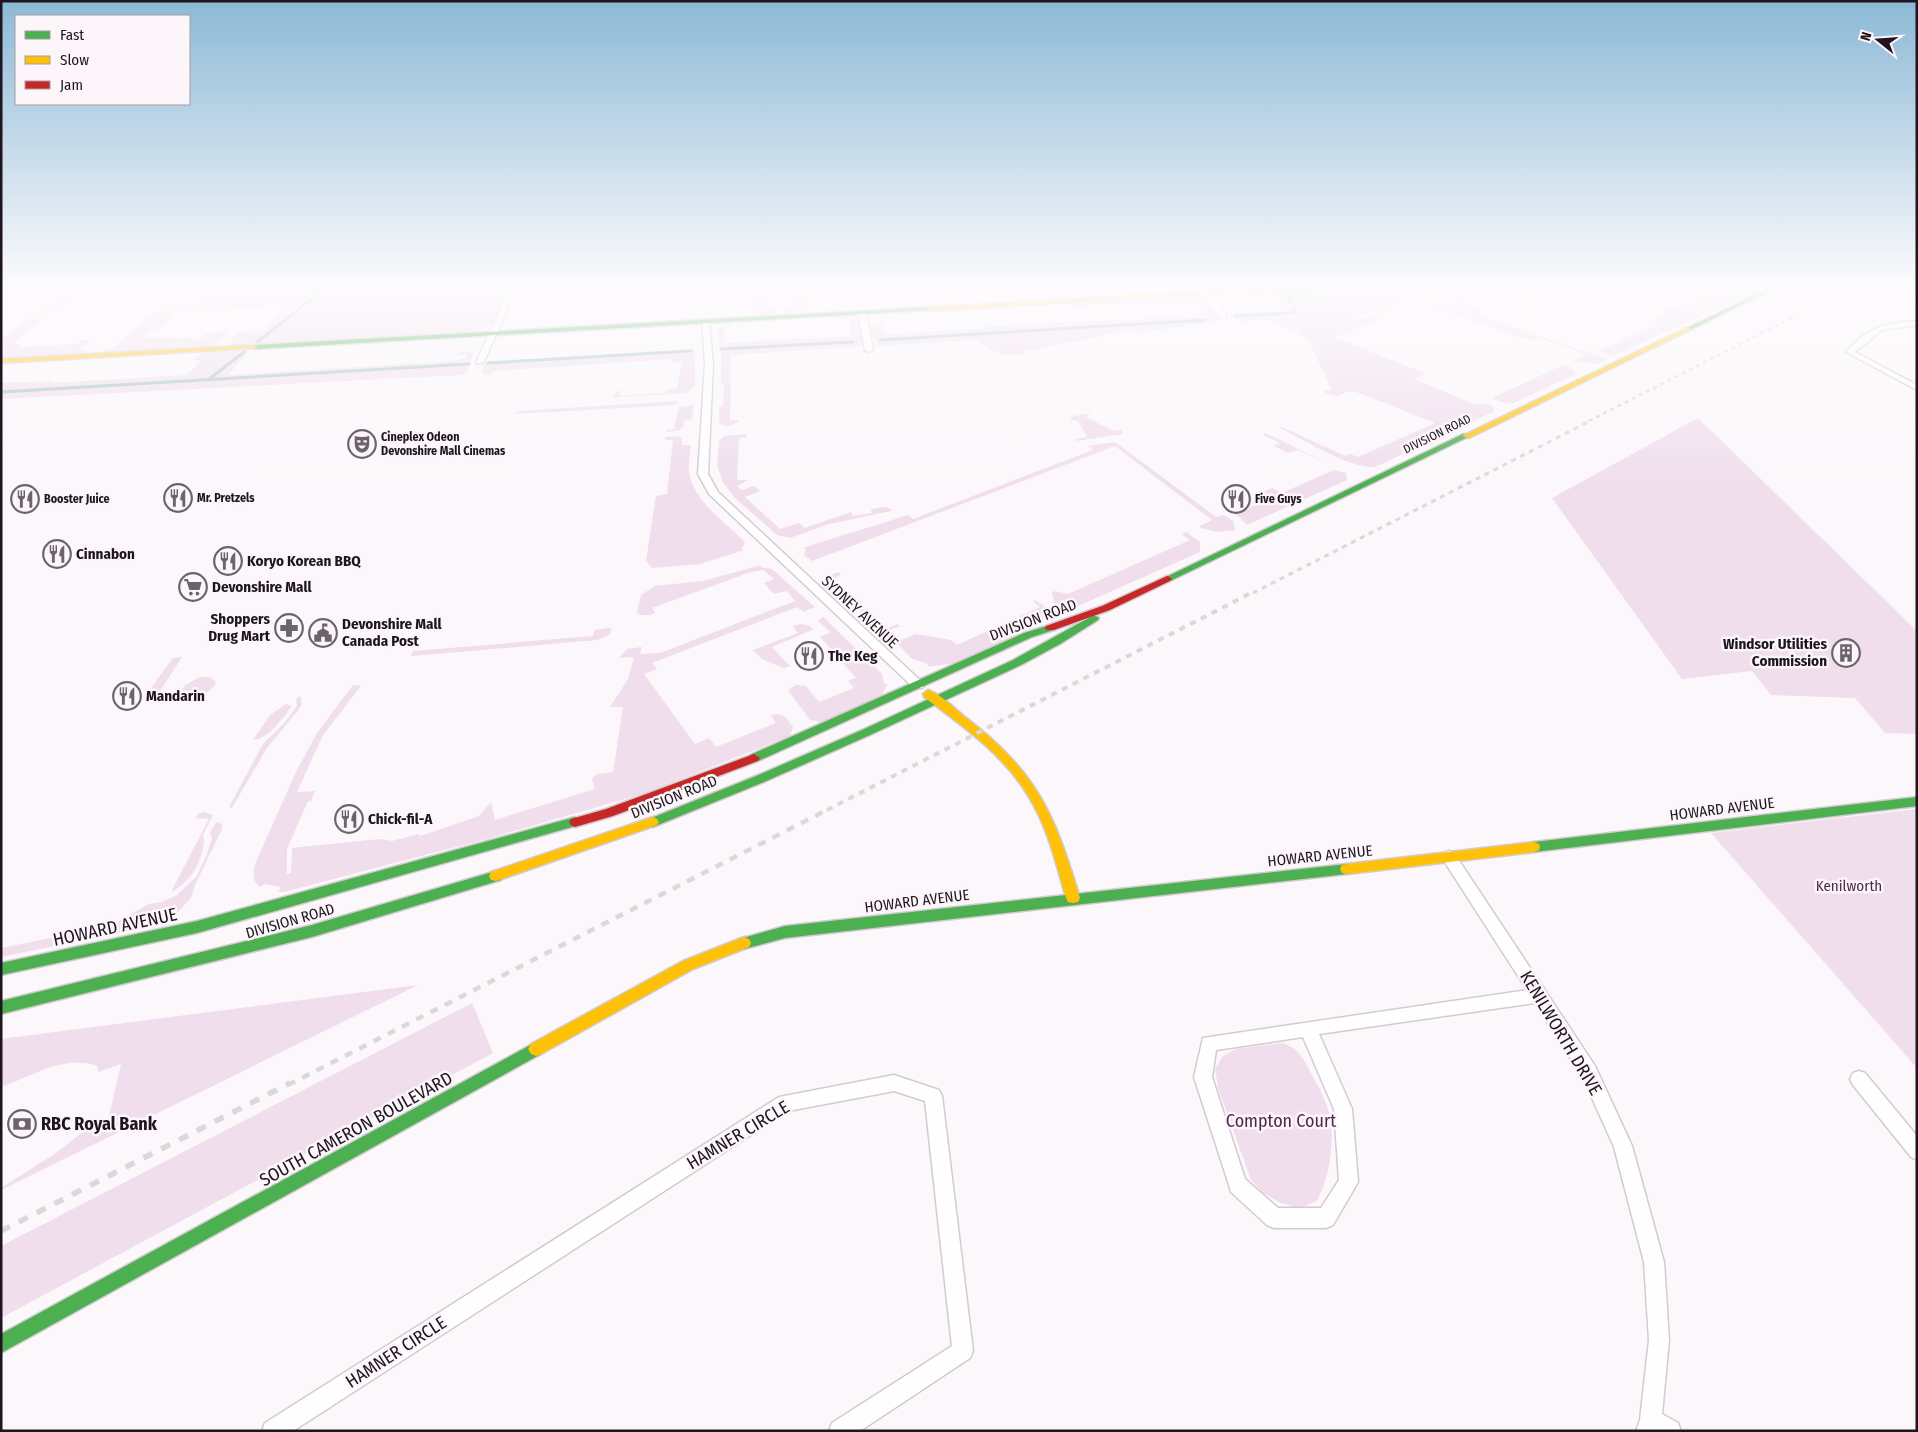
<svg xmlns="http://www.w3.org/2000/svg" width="1918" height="1432" viewBox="0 0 1918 1432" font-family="'Fira Sans Condensed',sans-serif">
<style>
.green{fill:#f0deed}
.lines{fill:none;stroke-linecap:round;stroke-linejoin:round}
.stream{stroke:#a3c0ba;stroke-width:3}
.street-casing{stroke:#d3cbd1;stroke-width:3}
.fast-casing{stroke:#d3cbd1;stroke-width:3}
.slow-casing{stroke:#d3cbd1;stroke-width:3}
.jam-casing{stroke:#d3cbd1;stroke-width:3}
.street{fill:#fefefe;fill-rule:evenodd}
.fast{fill:#4caf50;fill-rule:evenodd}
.slow{fill:#ffc107;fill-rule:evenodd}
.jam{fill:#c62828;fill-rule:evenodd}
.rail-far4{stroke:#dad8da;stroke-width:2.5;stroke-dasharray:4 4;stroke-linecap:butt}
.rail-far3{stroke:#dad8da;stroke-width:3;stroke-dasharray:5 5;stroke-linecap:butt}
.rail-far2{stroke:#dad8da;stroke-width:4;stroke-dasharray:6 6;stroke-linecap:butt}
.rail-far1{stroke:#dad8da;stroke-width:4.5;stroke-dasharray:8 8;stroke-linecap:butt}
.rail{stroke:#dad8da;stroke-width:5.5;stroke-dasharray:10 10;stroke-linecap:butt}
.labels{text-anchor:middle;stroke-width:5;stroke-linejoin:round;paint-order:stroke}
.far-street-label{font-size:12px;fill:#1f151e;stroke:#fcf6fb}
.far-poi-label{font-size:12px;font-weight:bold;fill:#1f151e;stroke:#fcf6fb;text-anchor:start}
.poi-label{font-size:15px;font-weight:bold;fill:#1f151e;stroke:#fcf6fb;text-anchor:start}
.street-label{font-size:15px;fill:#1f151e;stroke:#fcf6fb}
.park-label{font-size:15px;fill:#50284c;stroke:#fcf6fb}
.near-street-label{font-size:18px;fill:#1f151e;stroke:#fcf6fb}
.near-park-label{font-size:18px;fill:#50284c;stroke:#fcf6fb}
.near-poi-label{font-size:18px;font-weight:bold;fill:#1f151e;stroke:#fcf6fb;text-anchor:start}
</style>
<rect width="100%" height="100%" fill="#fbf7fa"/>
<!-- green -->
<g class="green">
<path d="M219,285H510L491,325L471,333L233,346L230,344L237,332L263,330L288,306L179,311L158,331H150L142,338L175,337L173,339L191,338L195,340L203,337L207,333L230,331L215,345L208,348L107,353L104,349H112L162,305L200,303L208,294L172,295L179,288L85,293L72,303L64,304L12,344H20L17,347L77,344L81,340H90L79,350L87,351L71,355L1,359V339L54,299L57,293Z"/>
<path d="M790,285H804L806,303H813C806,313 795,317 784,313L785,308L792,307L791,299H784V296L791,295Z"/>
<path d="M1380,285L1391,289L1403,301L1376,312L1353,317L1358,320L1370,315L1383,316L1378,318L1381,320L1334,337L1427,374L1414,379L1476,405C1483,402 1493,403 1495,411L1375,467C1350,469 1302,439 1278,427H1282L1345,456L1350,454L1358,457L1435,423L1359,393L1350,391L1337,396L1325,393L1324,391L1332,390L1307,337L1296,335L1300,333L1265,319L1240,322L1228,314L1282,311L1274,301L1287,299L1284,296L1249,297L1246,293Z"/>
<path d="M1399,285H1447L1488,318L1607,359L1596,364L1574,361L1586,354L1539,338L1531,341L1423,304L1458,301L1441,287L1402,289L1399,288Z"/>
<path d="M1719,285C1732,285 1740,285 1749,294L1613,356L1599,351L1661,323L1644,317L1655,319L1667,313L1659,310L1667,307L1675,309L1704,296L1714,299L1729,292L1720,289L1724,287Z"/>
<path d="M776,296L772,300H766L765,308H774L775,314L765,316L754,314V297Z"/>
<path d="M1198,297C1208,299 1217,311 1221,319L1218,322L1135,333L1130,330L1023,352L1026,355H1001L976,340L876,346L870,324H882L884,333L894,334L985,328L984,324L995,326L1198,316L1196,313L1201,312L1195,303L1187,304L1186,301L1073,308L1071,305L1073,303Z"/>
<path d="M835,316H850L858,321L863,345L856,347L731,355L730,420H738V422L730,426L720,425L722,424L719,422V407H723L724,385H721V353L718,332L720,328L729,324L731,326L724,328L723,343L850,336L849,319L838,320Z"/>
<path d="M246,349L248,352L228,375L454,361L466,358L467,355H458L459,352L474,351L467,372L461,375L1,399V383L52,381L50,383L187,375L201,360H192L205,352Z"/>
<path d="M695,349V386L686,393L616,397L613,396L617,391H620L619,396L666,393L668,389L677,388L682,362L673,363L672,359L494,371L491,375H485L482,371L486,362Z"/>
<path d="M1563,365L1572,368L1576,374L1513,403L1501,402L1492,398Z"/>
<path d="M679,401L675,405L516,414L518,411Z"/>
<path d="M694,405L692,419L684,421L683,427L679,430L666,432L667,430L674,429L679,407Z"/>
<path d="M1091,413L1086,417L1113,431L1121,430L1123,434L1076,441V439L1087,437L1078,421L1069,419L1074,416Z"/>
<path d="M1698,418L1917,631V734L1885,733L1855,698L1771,695L1752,671L1682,679L1552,498Z"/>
<path d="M1265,433L1268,434L1331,465L1298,450L1288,453L1274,446L1280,443L1263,435Z"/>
<path d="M747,434V437L739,438L737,480H748L737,486L742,490L754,486L760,491L745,497L780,529L799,523L805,528L851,512L853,516L872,513L871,509L885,507L892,509L891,511L829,524L790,538L777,535L734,497L723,482L717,465L719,441L724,436Z"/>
<path d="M678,436L682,439V445H691C690,454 688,464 689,472C693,500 723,521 742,539L745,543L741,549L744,550L700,564L652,568L646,561L656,496L667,494L673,440H665V437Z"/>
<path d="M1115,442L1216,517L1224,515L1233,521L1235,530L1218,532L1201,528L1200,526L1212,520L1115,446L812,561L804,555L806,549L804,548L806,547C840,535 874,527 907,515L913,519L1093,450L1088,446Z"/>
<path d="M1334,470L1346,473L1347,480L1247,525L1236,514L1243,508H1248L1273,498L1263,492L1272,488L1282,493Z"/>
<path d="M1186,532L1200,542V552L1058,615L1055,613L1056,608L1052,593L1055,591L1068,594L1190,540L1182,534Z"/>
<path d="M761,565V567L772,569L815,607L804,612L797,607L652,663L657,669L644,674L695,744L709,738L716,747L776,723L771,715C782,712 787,718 793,727L790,736L646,793L490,838L284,892H278L281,887L265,884L260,887C252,881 253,873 255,864L296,772L317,733L353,685L361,686L323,735L297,792L315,791L311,801H308L287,849V874L291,873L292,848L380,839L392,841L418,834L420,836L479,816L491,802L495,820L595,789L592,779L597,774L613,772L623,707H610L628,679L634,657L619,658L627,649L642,647L640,654L660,653L795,601L787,591L774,594L764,583L774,579L763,570L751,572L652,608L655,613C650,616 642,616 637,613L641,595L655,586L703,581Z"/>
<path d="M839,572L841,575L832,579L886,629L897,624L900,626L882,633L826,576Z"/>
<path d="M1035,600L1044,606L1043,618L1032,627L955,663L927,667L928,664L911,658L896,642L916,634L951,640L957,645L1040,607L1033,601Z"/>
<path d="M823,617L882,674L884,684H888L881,696L822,722L810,720L788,690L796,685L806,686L819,702L854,688L848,681L856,678L820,637L831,632L818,621Z"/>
<path d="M800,624L807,625L814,629L772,647L790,666L784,668L762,659L753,650L798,633L793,626Z"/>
<path d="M609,628L612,629L609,635L597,640L411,656L413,651L593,636L595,630Z"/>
<path d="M182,657L158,694L146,695L173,658Z"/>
<path d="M200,677H210L216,683C210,694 194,699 183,694L182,691L185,685Z"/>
<path d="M300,696L302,704L299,709L267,748L232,808L229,807L263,744L285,722L297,706L296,699Z"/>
<path d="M286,704L292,706C282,719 270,738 253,740L270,715Z"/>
<path d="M1917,809V1068L1711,833Z"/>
<path d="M203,812L213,815L202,837H204C204,860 191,882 171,892L209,819L196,818L198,814Z"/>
<path d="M216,822L222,824V829L195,885L191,898L174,916L157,925L1,957V948L110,926L149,904L162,902L177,895L197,876L207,854L212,838L210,833Z"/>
<path d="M418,985L1,1190V1188L56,1153L84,1131L107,1125L121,1064L98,1072L97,1066C65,1054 31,1077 1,1087V1039Z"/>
<path d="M472,1003L493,1053L1,1318V1246Z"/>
<path d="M1282,1043C1299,1048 1304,1059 1312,1075C1317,1085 1324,1096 1327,1106C1337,1135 1330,1176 1317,1201L1299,1208L1281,1203L1263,1193L1251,1180L1218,1088L1215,1069L1223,1056L1236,1049Z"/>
</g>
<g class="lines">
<!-- stream -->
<g class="stream">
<path d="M1235,316L1291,313L1295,311L1287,292"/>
<path d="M880,340L1204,320"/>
<path d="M257,342L330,285"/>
<path d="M721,349L853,342"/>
<path d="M488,363L691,351"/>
<path d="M208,380L244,352"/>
<path d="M1,392L469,364"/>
</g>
<defs>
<g id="street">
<path d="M512,285H518L484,362L477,364L476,362Z"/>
<path d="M1194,285H1201L1226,313V317H1220Z"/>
<path d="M862,311L866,313L873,350L869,352L865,350L858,313Z"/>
<path d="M702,319L709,321L713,365L708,474L718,492L922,682L924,685L922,688H914L709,494L698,474L705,365Z"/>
<path d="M1917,321V325L1882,330L1855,352L1917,385V390L1846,352C1868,327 1885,323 1917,321Z"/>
<path d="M1449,851L1454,853L1595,1066L1632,1146L1664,1262L1669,1340L1662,1414L1678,1423L1681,1431H1636L1640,1420L1649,1340L1644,1262L1614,1147L1583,1078L1535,1003L1319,1034L1352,1109L1358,1182L1333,1225L1326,1228H1274L1267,1225L1231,1192L1229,1185L1194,1077L1203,1038L1527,990L1444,861L1442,857L1444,853ZM1303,1037L1334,1109L1339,1180L1321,1208H1278L1245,1179L1212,1077L1216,1050Z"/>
<path d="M1859,1071L1865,1073L1917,1136V1160L1911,1157L1853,1085L1850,1079L1853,1073Z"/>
<path d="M894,1075L939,1090L942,1096L973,1351L970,1358L860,1431H829L832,1423L952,1346L925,1101L894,1091L788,1111L293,1431H262L265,1423L779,1097Z"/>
</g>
<g id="fast">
<path d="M1318,285H1356L1353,287L1276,291L1273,289L1276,287Z"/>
<path d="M1775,285H1783L1690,330L1685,329Z"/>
<path d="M930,307L933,309L932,310L255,349L252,347L255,345Z"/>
<path d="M1463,434L1470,436L1170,581H1164L1162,579Z"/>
<path d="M1094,615L1099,618L1098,620L1060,644L1021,665L870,735L764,782L653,827L649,825L647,822L649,819L756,776L862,730L1013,660Z"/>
<path d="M1050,625L1054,626L1055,628L1054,630L1032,637L758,761H750L748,758L750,755L1024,633Z"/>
<path d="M1917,797V806L1534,852L1529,850L1528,847L1529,844L1534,842Z"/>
<path d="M575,817L579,819L581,822L579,825L197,933L1,975V963L197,921Z"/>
<path d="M1347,864L1352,865L1354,869L1352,873L1347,874L785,938L744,949L739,947L737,943L739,939L785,926Z"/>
<path d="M496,871L501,872L503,876L501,880L312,937L1,1014V1001L312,925Z"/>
<path d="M536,1042L541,1044L544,1049L541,1054L1,1353V1334Z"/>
</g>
<g id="slow">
<path d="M1276,287L1279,289L1278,290L930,311L927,309L930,307Z"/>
<path d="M1688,327L1691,329L1690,330L1469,438L1462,436Z"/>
<path d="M255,345L257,346V348L1,363V359Z"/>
<path d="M928,690C941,694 955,709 965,717C1038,773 1054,813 1080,898L1078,902L1073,903L1068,902L1066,898C1056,863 1047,825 1027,794C1002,753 961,725 924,697L923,694Z"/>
<path d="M653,817L657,819L659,822L657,825L496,881L491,880L489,876L491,872Z"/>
<path d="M1534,842L1539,844L1540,847L1539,850L1534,852L1347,874L1342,873L1340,869L1342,865L1347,864Z"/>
<path d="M744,937L749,939L751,943L749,947L693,969L541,1054L536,1056L531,1054L528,1049L531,1044L683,961Z"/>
</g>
<g id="jam">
<path d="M1167,576L1170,577L1172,579L1170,581L1110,610L1054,630H1046L1045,628L1046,626L1102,606Z"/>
<path d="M754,754L760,758L758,761L613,816L575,827L571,825L569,822L571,819L606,809Z"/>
</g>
</defs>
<!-- street casing -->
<use href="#street" class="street-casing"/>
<!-- fast casing -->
<use href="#fast" class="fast-casing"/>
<!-- slow casing -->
<use href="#slow" class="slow-casing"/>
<!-- jam casing -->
<use href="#jam" class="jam-casing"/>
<!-- street -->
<use href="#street" class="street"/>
<!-- fast -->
<use href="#fast" class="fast"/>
<!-- slow -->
<use href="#slow" class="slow"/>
<!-- jam -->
<use href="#jam" class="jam"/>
<!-- rail-far4 -->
<path class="rail-far4" d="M1589,421L1856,285"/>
<!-- rail-far3 -->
<path class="rail-far3" d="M1253,593L1592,420"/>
<!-- rail-far2 -->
<path class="rail-far2" d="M827,810L1255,591"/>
<!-- rail-far1 -->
<path class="rail-far1" d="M288,1085L829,809"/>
<!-- rail -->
<path class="rail" d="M1,1231L290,1083"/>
</g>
<!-- sky -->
<linearGradient id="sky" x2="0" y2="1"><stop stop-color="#8cb9d6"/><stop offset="0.59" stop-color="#fdfbfd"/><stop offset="1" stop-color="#fdfbfd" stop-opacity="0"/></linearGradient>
<rect width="1918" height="485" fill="url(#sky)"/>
<!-- icons -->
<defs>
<symbol id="theatre-ring" viewBox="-11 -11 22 22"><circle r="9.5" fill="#fcf6fb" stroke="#6c646b" stroke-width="1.5"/><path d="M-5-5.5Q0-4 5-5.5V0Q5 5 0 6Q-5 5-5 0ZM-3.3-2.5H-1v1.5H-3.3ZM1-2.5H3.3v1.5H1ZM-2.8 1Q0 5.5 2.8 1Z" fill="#6c646b"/></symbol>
<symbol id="restaurant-ring" viewBox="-11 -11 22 22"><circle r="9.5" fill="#fcf6fb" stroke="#6c646b" stroke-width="1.5"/><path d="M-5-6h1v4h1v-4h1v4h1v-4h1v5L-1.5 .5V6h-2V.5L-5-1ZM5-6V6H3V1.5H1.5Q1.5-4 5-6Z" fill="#6c646b"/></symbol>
<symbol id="supermarket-ring" viewBox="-11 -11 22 22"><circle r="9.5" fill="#fcf6fb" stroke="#6c646b" stroke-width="1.5"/><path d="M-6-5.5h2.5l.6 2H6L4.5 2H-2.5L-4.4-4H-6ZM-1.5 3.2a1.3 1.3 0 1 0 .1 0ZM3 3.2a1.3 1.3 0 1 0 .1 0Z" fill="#6c646b"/></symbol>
<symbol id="pharmacy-ring" viewBox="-11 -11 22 22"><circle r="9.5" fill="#fcf6fb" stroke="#6c646b" stroke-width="1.5"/><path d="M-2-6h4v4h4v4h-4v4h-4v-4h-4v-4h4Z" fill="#6c646b"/></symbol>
<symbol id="civic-ring" viewBox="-11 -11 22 22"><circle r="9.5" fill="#fcf6fb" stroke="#6c646b" stroke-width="1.5"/><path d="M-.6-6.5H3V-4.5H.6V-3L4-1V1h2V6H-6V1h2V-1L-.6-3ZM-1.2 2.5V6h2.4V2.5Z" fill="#6c646b"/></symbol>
<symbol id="building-ring" viewBox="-11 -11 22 22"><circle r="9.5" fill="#fcf6fb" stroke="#6c646b" stroke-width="1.5"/><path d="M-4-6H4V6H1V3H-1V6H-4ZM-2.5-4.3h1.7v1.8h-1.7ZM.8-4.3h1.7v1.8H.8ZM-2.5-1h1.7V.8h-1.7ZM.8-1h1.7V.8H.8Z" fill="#6c646b"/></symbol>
<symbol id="bank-ring" viewBox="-11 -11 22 22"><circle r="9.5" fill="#fcf6fb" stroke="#6c646b" stroke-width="1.5"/><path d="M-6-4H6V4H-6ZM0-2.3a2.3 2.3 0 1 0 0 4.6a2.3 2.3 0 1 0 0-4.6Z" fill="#6c646b"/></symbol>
</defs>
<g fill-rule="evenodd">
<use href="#theatre-ring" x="346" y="428" width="32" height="32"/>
<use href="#restaurant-ring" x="162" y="482" width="32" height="32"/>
<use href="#restaurant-ring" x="9" y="483" width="32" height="32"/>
<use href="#restaurant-ring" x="1220" y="483" width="32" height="32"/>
<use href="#restaurant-ring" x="41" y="538" width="32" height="32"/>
<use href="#restaurant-ring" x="212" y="545" width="32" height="32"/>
<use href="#supermarket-ring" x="177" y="571" width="32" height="32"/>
<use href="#pharmacy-ring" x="273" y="612" width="32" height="32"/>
<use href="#civic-ring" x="307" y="617" width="32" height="32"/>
<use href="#building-ring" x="1830" y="637" width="32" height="32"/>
<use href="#restaurant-ring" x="793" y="640" width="32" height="32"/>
<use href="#restaurant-ring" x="111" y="680" width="32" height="32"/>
<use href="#restaurant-ring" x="333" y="803" width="32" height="32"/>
<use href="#bank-ring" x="6" y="1108" width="32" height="32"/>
</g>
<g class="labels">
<!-- far-street labels -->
<g class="far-street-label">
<text transform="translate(1437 434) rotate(-26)" y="4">DIVISION ROAD</text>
</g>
<!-- far-poi labels -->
<g class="far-poi-label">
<text x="381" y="441">Cineplex Odeon<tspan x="381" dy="14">Devonshire Mall Cinemas</tspan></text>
<text x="197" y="502">Mr. Pretzels</text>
<text x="44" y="503">Booster Juice</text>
<text x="1255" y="503">Five Guys</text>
</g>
<!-- poi labels -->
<g class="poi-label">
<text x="76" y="559">Cinnabon</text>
<text x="247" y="566">Koryo Korean BBQ</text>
<text x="212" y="592">Devonshire Mall</text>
<text x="270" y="624" text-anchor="end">Shoppers<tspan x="270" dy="17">Drug Mart</tspan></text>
<text x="342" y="629">Devonshire Mall<tspan x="342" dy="17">Canada Post</tspan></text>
<text x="1827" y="649" text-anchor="end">Windsor Utilities<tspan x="1827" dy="17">Commission</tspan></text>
<text x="828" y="661">The Keg</text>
<text x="146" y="701">Mandarin</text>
<text x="368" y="824">Chick-fil-A</text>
</g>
<!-- street labels -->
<g class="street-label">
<text transform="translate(860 612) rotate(43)" y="5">SYDNEY AVENUE</text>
<text transform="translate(1033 620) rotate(-21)" y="5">DIVISION ROAD</text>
<text transform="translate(674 797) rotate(-22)" y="5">DIVISION ROAD</text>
<text transform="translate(1722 809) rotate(-7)" y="5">HOWARD AVENUE</text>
<text transform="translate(1320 856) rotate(-6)" y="5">HOWARD AVENUE</text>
<text transform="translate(917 901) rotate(-7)" y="5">HOWARD AVENUE</text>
<text transform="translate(290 921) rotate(-16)" y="5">DIVISION ROAD</text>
</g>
<!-- park labels -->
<g class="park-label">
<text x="1849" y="891">Kenilworth</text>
</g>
<!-- near-street labels -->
<g class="near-street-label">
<text transform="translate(115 927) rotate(-12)" y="6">HOWARD AVENUE</text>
<text transform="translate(1561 1033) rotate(59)" y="6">KENILWORTH DRIVE</text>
<text transform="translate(356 1129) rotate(-29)" y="6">SOUTH CAMERON BOULEVARD</text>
<text transform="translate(738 1135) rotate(-31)" y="6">HAMNER CIRCLE</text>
<text transform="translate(396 1352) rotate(-33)" y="6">HAMNER CIRCLE</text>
</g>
<!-- near-park labels -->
<g class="near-park-label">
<text x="1281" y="1127">Compton Court</text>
</g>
<!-- near-poi labels -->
<g class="near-poi-label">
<text x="41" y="1130">RBC Royal Bank</text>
</g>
</g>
<!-- border -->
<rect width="1918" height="1432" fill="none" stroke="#1f151e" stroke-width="5"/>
<!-- legend -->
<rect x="15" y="15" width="175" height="90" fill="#fcf6fb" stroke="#a49ca3"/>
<rect x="25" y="31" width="25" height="8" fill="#4caf50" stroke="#a49ca3"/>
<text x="60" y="40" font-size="15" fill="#1f151e">Fast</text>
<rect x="25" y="56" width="25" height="8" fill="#ffc107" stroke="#a49ca3"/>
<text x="60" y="65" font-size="15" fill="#1f151e">Slow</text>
<rect x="25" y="81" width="25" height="8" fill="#c62828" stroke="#a49ca3"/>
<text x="60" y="90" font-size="15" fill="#1f151e">Jam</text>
<!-- north arrow -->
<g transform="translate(1878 40) rotate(287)" stroke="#fcf6fb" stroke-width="4" paint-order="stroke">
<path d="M0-4L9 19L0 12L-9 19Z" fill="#1f151e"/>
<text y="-8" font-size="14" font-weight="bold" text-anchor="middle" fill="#1f151e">N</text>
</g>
</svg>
